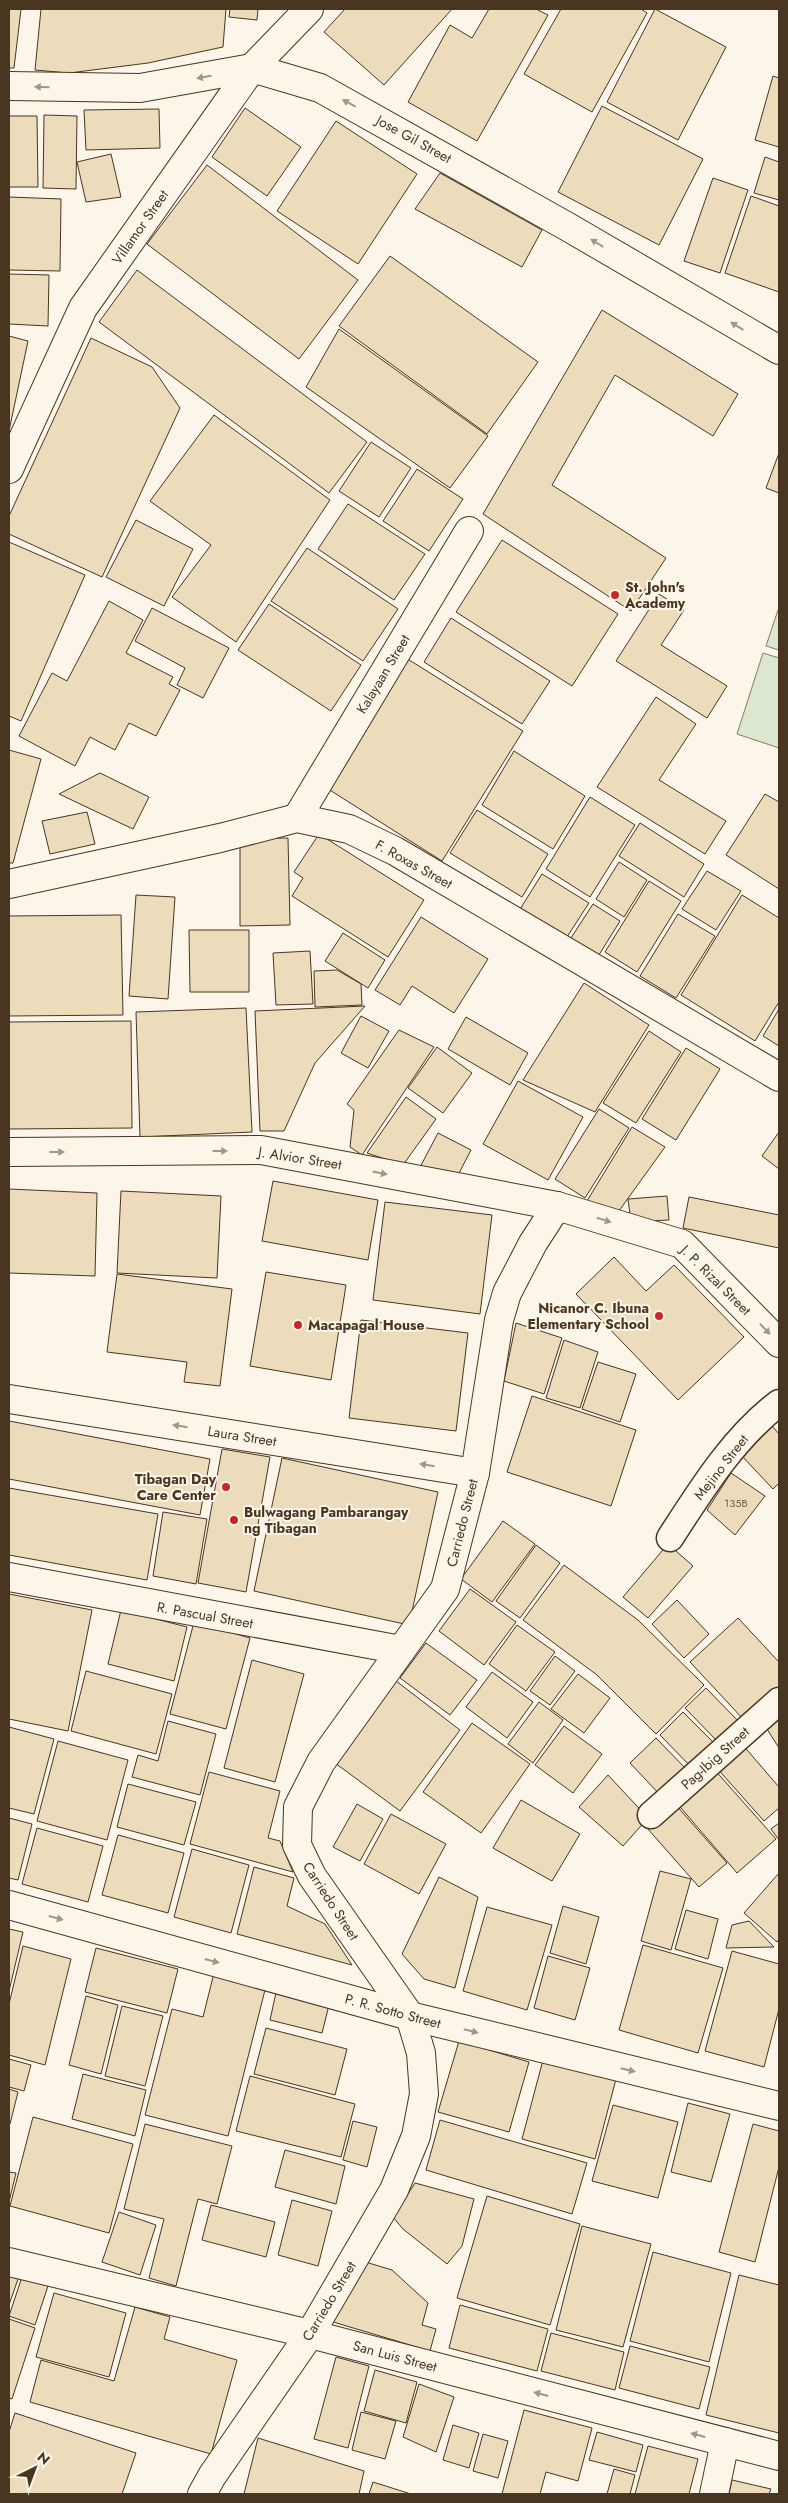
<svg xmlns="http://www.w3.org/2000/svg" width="788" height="2503" viewBox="0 0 788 2503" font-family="Jost,sans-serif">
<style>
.green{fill:#dce7d0;stroke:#887966}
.building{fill:#ecdcbc;stroke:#4a3520}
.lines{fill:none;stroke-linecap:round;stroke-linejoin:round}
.pedestrian-casing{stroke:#4a3520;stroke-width:29}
.minor-casing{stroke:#4a3520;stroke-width:30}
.tertiary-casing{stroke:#4a3520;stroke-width:30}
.pedestrian{stroke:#fbf6e9;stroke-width:26}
.minor{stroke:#fbf6e9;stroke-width:28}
.tertiary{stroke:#fbf6e9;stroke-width:28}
.oneway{fill:#a29684}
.poi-dot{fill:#c62828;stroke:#fbf6e9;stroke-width:2}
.labels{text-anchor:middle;stroke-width:4;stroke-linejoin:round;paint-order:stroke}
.number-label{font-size:11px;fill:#725f47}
.street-label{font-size:14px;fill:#4a3520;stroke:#fbf6e9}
.poi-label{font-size:14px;font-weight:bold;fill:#4a3520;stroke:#fbf6e9;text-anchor:start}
</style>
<rect width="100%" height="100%" fill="#fbf6e9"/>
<!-- green -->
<g class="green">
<path d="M779,607V650L766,646Z"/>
<path d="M763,653L779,658V748L737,734Z"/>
</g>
<!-- building -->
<g class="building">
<path d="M9,9H21L14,68H9Z"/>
<path d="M41,9H226L223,47L148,63L69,73L35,70Z"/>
<path d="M230,9H258L257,20L229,17Z"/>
<path d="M345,9H452L384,85L324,32Z"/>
<path d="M489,9H536L548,15L477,141L408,102L450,25L472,38Z"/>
<path d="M561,9H641L647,13L592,112L524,74Z"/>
<path d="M655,9L726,47L678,140L607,102Z"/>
<path d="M773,76L779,78V147L755,140Z"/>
<path d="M602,106L703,159L659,245L558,192Z"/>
<path d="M245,108L301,147L267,196L212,157Z"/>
<path d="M159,109L160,148L86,150L84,110Z"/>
<path d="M44,115L77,116L76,189L43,188Z"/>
<path d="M9,116H37L38,187H9Z"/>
<path d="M336,121L417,174L358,264L277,211Z"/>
<path d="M111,154L121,197L86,202L77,162Z"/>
<path d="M765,157L779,162V200L754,193Z"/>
<path d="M207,165L358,280L299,359L147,244Z"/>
<path d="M440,173L542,230L522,267L415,209Z"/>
<path d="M713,178L748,190L720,273L684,261Z"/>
<path d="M751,196L779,206V292L725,273Z"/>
<path d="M9,197L61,199L60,271L9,270Z"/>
<path d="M390,256L538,362L487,434L339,326Z"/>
<path d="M137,270L367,442L329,493L99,322Z"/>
<path d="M9,274L49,275L48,326L9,324Z"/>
<path d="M602,310L738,394L713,436L615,375L552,485L666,558L631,611L483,514Z"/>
<path d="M339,329L488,436L450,488L306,387Z"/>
<path d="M9,336L28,341L9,431Z"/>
<path d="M91,338L152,367L180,408L102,577L9,534V516Z"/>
<path d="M214,415L330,500L236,642L172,597L211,545L150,501Z"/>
<path d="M371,442L411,468L379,517L339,491Z"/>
<path d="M779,453V493L766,488Z"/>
<path d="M417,469L463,499L429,551L383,521Z"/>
<path d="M348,504L425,554L394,600L318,549Z"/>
<path d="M136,520L193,549L164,606L106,577Z"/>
<path d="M502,540L618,614L572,686L456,612Z"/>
<path d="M9,542L85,575L21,721L9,716Z"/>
<path d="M307,548L398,609L363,661L271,601Z"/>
<path d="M659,594L684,610L661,645L727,686L707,718L616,661Z"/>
<path d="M109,601L143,620L126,653L173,677L169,684L180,690L156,736L129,723L115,750L90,737L75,766L19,736L52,673L67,681Z"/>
<path d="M269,604L361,665L331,711L238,650Z"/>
<path d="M152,608L229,648L203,698L177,685L185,668L135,641Z"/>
<path d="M451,618L550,681L522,724L424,662Z"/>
<path d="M406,658L523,731L442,861L325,787Z"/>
<path d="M656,697L696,724L659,780L726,821L705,854L597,787Z"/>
<path d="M9,750L41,759L13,863H9Z"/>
<path d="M514,751L585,796L553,849L482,805Z"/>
<path d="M100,773L149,797L133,829L59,794Z"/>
<path d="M765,794L779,802V889L726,855Z"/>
<path d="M590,797L635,825L590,897L546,869Z"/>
<path d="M477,810L548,854L522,897L450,853Z"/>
<path d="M87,812L95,844L50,854L42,821Z"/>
<path d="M640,823L704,864L684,897L619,856Z"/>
<path d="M319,834L424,900L388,957L292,896L303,878L294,872Z"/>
<path d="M288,838L290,925L240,926V839Z"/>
<path d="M619,862L647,880L624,917L596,899Z"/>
<path d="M707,871L741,891L716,930L682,909Z"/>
<path d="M542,874L589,903L563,943L517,914Z"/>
<path d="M649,881L681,901L637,972L605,952Z"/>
<path d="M136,895L175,897L168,999L129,996Z"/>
<path d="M742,895L779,918V1002L755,1041L681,995Z"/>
<path d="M593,904L620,921L597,958L569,941Z"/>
<path d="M678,914L715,936L676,998L640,976Z"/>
<path d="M121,915L123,1015L9,1016V916Z"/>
<path d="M421,917L488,959L454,1013L412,986L400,1005L375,990Z"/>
<path d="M189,930H249V992H190Z"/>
<path d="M343,933L385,960L368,988L325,961Z"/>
<path d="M310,951L313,1004L276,1005L273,953Z"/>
<path d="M337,970L361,984L362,1005L315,1007L314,971Z"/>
<path d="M584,983L649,1025L595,1112L523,1080Z"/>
<path d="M365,1006L315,1063L284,1131H260L255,1011Z"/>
<path d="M246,1008L252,1132L140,1137L136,1012Z"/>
<path d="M779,1009V1046L763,1036Z"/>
<path d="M361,1016L389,1031L368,1068L341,1053Z"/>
<path d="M466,1017L528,1053L510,1085L448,1049Z"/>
<path d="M131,1021L132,1128L9,1129V1022Z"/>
<path d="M399,1030L434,1047L362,1155L350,1147L354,1110L347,1104Z"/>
<path d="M649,1031L681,1052L636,1123L603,1103Z"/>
<path d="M437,1047L472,1073L443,1113L408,1088Z"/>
<path d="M686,1048L720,1069L676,1140L642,1119Z"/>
<path d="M518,1081L583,1117L548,1180L483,1144Z"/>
<path d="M406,1097L436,1119L403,1165L367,1153Z"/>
<path d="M599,1109L629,1128L585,1198L555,1179Z"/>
<path d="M632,1127L665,1147L616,1215L587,1201Z"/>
<path d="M779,1132V1169L762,1156Z"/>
<path d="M438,1133L471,1150L458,1175L418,1171Z"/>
<path d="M273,1181L378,1200L368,1260L262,1241Z"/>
<path d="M9,1189L97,1193L95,1276L9,1273Z"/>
<path d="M121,1191L221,1196L217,1278L117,1273Z"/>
<path d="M667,1196L669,1220L631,1222L628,1199Z"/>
<path d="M689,1197L779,1215V1248L683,1228Z"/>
<path d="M385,1202L492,1215L480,1314L373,1300Z"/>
<path d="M614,1257L646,1291L674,1265L744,1337L678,1400L576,1294Z"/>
<path d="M266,1272L346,1285L331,1380L250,1366Z"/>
<path d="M117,1274L232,1289L220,1386L184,1382L187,1362L107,1352Z"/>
<path d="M361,1320L468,1333L456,1431L349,1418Z"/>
<path d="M516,1323L562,1338L544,1394L504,1381Z"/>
<path d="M564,1340L598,1352L580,1408L546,1398Z"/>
<path d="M598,1362L636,1374L620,1422L582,1409Z"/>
<path d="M532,1396L636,1430L611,1506L507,1472Z"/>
<path d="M9,1421L210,1459L200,1515L9,1479Z"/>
<path d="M772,1426L779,1434V1483L773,1489L741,1455Z"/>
<path d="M222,1449L270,1457L246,1592L198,1583Z"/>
<path d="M282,1458L438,1492L409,1625L254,1591Z"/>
<path d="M731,1473L765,1496L735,1535L707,1510Z"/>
<path d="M9,1488L158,1514L147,1580L9,1555Z"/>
<path d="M163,1512L207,1519L196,1584L153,1576Z"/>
<path d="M503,1521L535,1544L492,1602L461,1579Z"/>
<path d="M668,1544L693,1566L648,1618L623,1597Z"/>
<path d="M536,1545L560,1563L520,1618L496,1601Z"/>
<path d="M564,1565L638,1620L704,1685L656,1734L597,1675L523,1620Z"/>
<path d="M470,1589L516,1622L484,1665L439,1631Z"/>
<path d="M9,1594L92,1610L68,1731L9,1719Z"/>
<path d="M677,1600L709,1634L684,1658L652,1624Z"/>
<path d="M121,1610L187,1627L174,1681L108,1664Z"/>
<path d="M738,1618L779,1662V1687L744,1720L690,1662Z"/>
<path d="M194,1622L250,1638L226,1729L170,1714Z"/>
<path d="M517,1625L555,1652L526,1691L489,1664Z"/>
<path d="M426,1643L477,1680L450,1715L400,1678Z"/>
<path d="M555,1656L575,1671L550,1705L530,1691Z"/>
<path d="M252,1660L304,1674L275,1782L224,1768Z"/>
<path d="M86,1671L172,1694L156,1754L71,1731Z"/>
<path d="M492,1672L533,1702L507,1738L466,1707Z"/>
<path d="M578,1674L610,1698L584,1733L551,1709Z"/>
<path d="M396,1681L460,1730L400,1811L335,1763Z"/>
<path d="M706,1688L740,1723L719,1743L685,1708Z"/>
<path d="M539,1702L563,1720L533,1763L508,1744Z"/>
<path d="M683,1712L717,1746L693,1769L660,1735Z"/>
<path d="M779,1720V1748L767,1729Z"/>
<path d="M168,1721L216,1734L200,1795L132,1777L138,1755L158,1761Z"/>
<path d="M472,1723L530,1764L481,1833L423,1792Z"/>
<path d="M564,1726L602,1754L573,1793L535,1765Z"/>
<path d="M9,1727L54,1739L34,1814L9,1808Z"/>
<path d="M656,1738L690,1773L663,1798L630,1763Z"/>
<path d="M58,1741L128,1760L107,1840L37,1821Z"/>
<path d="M741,1743L779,1787V1808L764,1821L715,1766Z"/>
<path d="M713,1768L776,1839L737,1873L675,1801Z"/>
<path d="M209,1772L280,1791L268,1838L280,1841L293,1872L190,1844Z"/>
<path d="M608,1775L648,1818L623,1846L579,1807Z"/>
<path d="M128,1784L196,1802L184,1845L117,1827Z"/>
<path d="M521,1800L580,1834L552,1881L493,1848Z"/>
<path d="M357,1804L383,1819L360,1861L333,1847Z"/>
<path d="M675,1804L727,1863L699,1887L647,1828Z"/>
<path d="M391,1814L446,1844L419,1894L364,1864Z"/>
<path d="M9,1818L32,1824L18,1880L9,1878Z"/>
<path d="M779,1823V1840L771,1829Z"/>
<path d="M37,1828L103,1846L88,1902L22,1884Z"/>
<path d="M118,1835L184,1853L168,1913L102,1895Z"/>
<path d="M192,1849L249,1865L231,1933L174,1917Z"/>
<path d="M254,1867L294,1878L287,1906L325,1924L352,1965L237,1934Z"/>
<path d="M660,1871L691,1879L671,1950L641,1941Z"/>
<path d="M779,1873V1939L777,1942L744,1913Z"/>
<path d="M439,1877L478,1897L455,1988L424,1979L402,1954Z"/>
<path d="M563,1906L599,1917L586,1964L550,1953Z"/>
<path d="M487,1907L552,1925L527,2010L463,1991Z"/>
<path d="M686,1910L718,1919L708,1959L675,1949Z"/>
<path d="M749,1921L774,1947L726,1948L732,1925Z"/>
<path d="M9,1929L23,1932L9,1991Z"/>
<path d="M643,1945L723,1968L698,2053L619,2030Z"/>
<path d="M23,1946L71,1959L45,2065L9,2055V2004Z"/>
<path d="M96,1948L178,1969L167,2013L85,1992Z"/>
<path d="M732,1951L779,1964V2009L764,2067L705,2051Z"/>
<path d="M548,1956L590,1968L575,2020L534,2008Z"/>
<path d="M214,1973L266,1986L228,2136L145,2115L172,2009L203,2017Z"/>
<path d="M277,1988L330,2001L322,2033L270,2020Z"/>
<path d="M86,1996L118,2005L101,2074L69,2065Z"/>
<path d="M122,2006L163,2016L145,2086L105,2076Z"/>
<path d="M266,2028L347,2049L335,2095L254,2074Z"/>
<path d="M459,2041L529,2062L509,2132L438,2112Z"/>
<path d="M9,2059L31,2065L24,2091L9,2087Z"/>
<path d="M543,2060L616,2079L595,2159L522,2139Z"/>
<path d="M83,2074L146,2090L135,2136L72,2119Z"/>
<path d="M250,2076L355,2104L341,2157L236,2131Z"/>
<path d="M9,2089L18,2092L10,2124H9Z"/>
<path d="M688,2103L730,2114L711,2182L671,2172Z"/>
<path d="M613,2105L678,2122L658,2198L592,2181Z"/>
<path d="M33,2117L133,2144L109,2233L10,2206Z"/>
<path d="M440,2120L587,2163L572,2214L426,2170Z"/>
<path d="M353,2121L377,2127L367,2167L343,2160Z"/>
<path d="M145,2124L232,2146L217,2204L198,2199L176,2286L149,2278L164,2219L124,2209Z"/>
<path d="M753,2124L779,2131V2167L755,2262L719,2252Z"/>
<path d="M285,2150L345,2166L336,2204L275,2187Z"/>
<path d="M9,2172L16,2173L9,2202Z"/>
<path d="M415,2183L474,2199L462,2246L447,2264L403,2229L393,2217Z"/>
<path d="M487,2196L580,2224L550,2325L457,2298Z"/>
<path d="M292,2200L332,2211L318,2266L278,2255Z"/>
<path d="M211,2205L275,2222L266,2257L202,2240Z"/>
<path d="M119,2212L156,2225L140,2275L102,2262Z"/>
<path d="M582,2226L651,2244L623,2347L556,2330Z"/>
<path d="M653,2252L731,2273L709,2362L630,2341Z"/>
<path d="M362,2261L392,2270L428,2303L422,2325L436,2329L430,2351L330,2321Z"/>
<path d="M9,2273L19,2276L9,2305Z"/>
<path d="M739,2275L779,2285V2433L706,2415Z"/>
<path d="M22,2277L48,2286L35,2325L9,2316Z"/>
<path d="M54,2293L126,2313L109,2377L36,2357Z"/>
<path d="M460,2305L548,2329L537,2371L449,2348Z"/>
<path d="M135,2307L170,2317L164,2339L237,2360L211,2454L30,2402L41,2360L114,2381Z"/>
<path d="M9,2319L35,2328L12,2399L9,2398Z"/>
<path d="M551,2333L624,2352L615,2390L541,2371Z"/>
<path d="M630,2346L710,2367L699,2409L619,2388Z"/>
<path d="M336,2357L369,2366L348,2448L314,2439Z"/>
<path d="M375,2370L417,2382L406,2423L364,2411Z"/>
<path d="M419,2384L454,2397L436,2452L403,2437Z"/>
<path d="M524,2410L592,2428L578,2481L546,2472L540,2494H502Z"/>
<path d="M361,2412L396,2421L385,2459L352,2450Z"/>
<path d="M15,2413L136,2453L122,2494H9V2432Z"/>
<path d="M453,2425L479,2433L469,2468L443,2460Z"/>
<path d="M597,2432L643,2445L636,2472L589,2460Z"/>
<path d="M483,2434L508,2441L498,2478L473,2471Z"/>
<path d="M258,2438L364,2471L359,2494H244Z"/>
<path d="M648,2446L698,2459L689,2494H635Z"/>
<path d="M614,2469L635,2475L630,2494H607Z"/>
<path d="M732,2480L771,2489L769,2494H729Z"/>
<path d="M373,2482L411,2494H369Z"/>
</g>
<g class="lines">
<defs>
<g id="pedestrian">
<path d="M670,1538C701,1490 733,1438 779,1403"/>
<path d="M651,1815L779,1701"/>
</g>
<g id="minor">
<path d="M9,469L83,308L252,68L309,9"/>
<path d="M297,818L469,531"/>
<path d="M9,884L220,838L297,818L349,829L395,851L779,1077"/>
<path d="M9,1152L261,1150L557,1206L682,1244L779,1343"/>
<path d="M9,1399L475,1473"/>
<path d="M9,1577L401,1650"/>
<path d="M9,1905L410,2016L779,2106"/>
<path d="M9,2262L310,2334L779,2456"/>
<path d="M202,2494L212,2476L310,2334L394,2190L416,2136L424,2094L421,2053L410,2016L312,1876L297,1845L298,1807L321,1762L445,1589L475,1473L499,1320L507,1293L533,1243L557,1206"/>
<path d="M714,2494L725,2442"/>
</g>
<path id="tertiary" d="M9,86L140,88L252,68L320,88L568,227L779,350"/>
</defs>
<!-- pedestrian casing -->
<use href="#pedestrian" class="pedestrian-casing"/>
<!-- minor casing -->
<use href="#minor" class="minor-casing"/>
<!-- tertiary casing -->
<use href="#tertiary" class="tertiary-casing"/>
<!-- pedestrian -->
<use href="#pedestrian" class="pedestrian"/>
<!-- minor -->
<use href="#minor" class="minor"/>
<!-- tertiary -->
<use href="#tertiary" class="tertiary"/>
</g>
<!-- one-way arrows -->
<defs><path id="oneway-solid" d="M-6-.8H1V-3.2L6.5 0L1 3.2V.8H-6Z" transform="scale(1.25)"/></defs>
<g class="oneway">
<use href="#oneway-solid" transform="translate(204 77) rotate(170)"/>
<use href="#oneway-solid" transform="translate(42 87) rotate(-179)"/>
<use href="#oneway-solid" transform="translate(349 103) rotate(-152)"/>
<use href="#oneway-solid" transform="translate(597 243) rotate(-149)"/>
<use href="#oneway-solid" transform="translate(737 326) rotate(-149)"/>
<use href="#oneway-solid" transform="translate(220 1151)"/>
<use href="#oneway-solid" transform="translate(57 1152)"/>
<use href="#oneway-solid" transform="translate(380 1173) rotate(11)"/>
<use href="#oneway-solid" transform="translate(604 1220) rotate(17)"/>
<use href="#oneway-solid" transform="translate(765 1329) rotate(46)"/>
<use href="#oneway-solid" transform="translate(180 1426) rotate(-171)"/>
<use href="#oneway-solid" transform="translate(427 1465) rotate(-171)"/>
<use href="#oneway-solid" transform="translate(56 1918) rotate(15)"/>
<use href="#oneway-solid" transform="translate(212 1961) rotate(15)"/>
<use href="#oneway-solid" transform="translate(471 2031) rotate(14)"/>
<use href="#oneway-solid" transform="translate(628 2070) rotate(13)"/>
<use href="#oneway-solid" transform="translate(541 2394) rotate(-165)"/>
<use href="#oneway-solid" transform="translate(698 2435) rotate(-165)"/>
</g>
<!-- markers -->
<g class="poi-dot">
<circle cx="615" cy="595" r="5"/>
<circle cx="659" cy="1316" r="5"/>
<circle cx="298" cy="1325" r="5"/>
<circle cx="226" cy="1487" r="5"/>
<circle cx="234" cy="1520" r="5"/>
</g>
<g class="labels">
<!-- number labels -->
<g class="number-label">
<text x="736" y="1507">135B</text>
</g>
<!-- street labels -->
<g class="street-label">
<text transform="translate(414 139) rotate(29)" y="5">Jose Gil Street</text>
<text transform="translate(140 227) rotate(-55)" y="5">Villamor Street</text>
<text transform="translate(383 674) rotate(-59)" y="5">Kalayaan Street</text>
<text transform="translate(414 864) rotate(29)" y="5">F. Roxas Street</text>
<text transform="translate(300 1158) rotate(9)" y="5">J. Alvior Street</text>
<text transform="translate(716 1280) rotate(45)" y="5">J. P. Rizal Street</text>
<text transform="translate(242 1436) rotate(9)" y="5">Laura Street</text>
<text transform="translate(721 1467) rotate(-52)" y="5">Mejino Street</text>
<text transform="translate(462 1523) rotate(-76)" y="5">Carriedo Street</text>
<text transform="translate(205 1615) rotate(10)" y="5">R. Pascual Street</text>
<text transform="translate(715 1758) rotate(-42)" y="5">Pag-Ibig Street</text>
<text transform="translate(331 1901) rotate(57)" y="5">Carriedo Street</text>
<text transform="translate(393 2011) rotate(15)" y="5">P. R. Sotto Street</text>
<text transform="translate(329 2301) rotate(-59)" y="5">Carriedo Street</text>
<text transform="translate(395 2356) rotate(15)" y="5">San Luis Street</text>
</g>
<!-- poi labels -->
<g class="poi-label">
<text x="625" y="592">St. John's<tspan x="625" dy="16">Academy</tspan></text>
<text x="649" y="1313" text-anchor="end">Nicanor C. Ibuna<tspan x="649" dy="16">Elementary School</tspan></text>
<text x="308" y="1330">Macapagal House</text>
<text x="216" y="1484" text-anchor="end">Tibagan Day<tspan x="216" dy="16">Care Center</tspan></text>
<text x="244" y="1517">Bulwagang Pambarangay<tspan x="244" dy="16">ng Tibagan</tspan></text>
</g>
</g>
<!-- border -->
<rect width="788" height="2503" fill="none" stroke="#4a3520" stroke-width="20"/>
<!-- north arrow -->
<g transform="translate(35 2468) rotate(42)" stroke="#fbf6e9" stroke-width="4" paint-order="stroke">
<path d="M0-4L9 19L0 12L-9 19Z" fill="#4a3520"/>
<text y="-8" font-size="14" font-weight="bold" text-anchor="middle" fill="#4a3520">N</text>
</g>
</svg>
